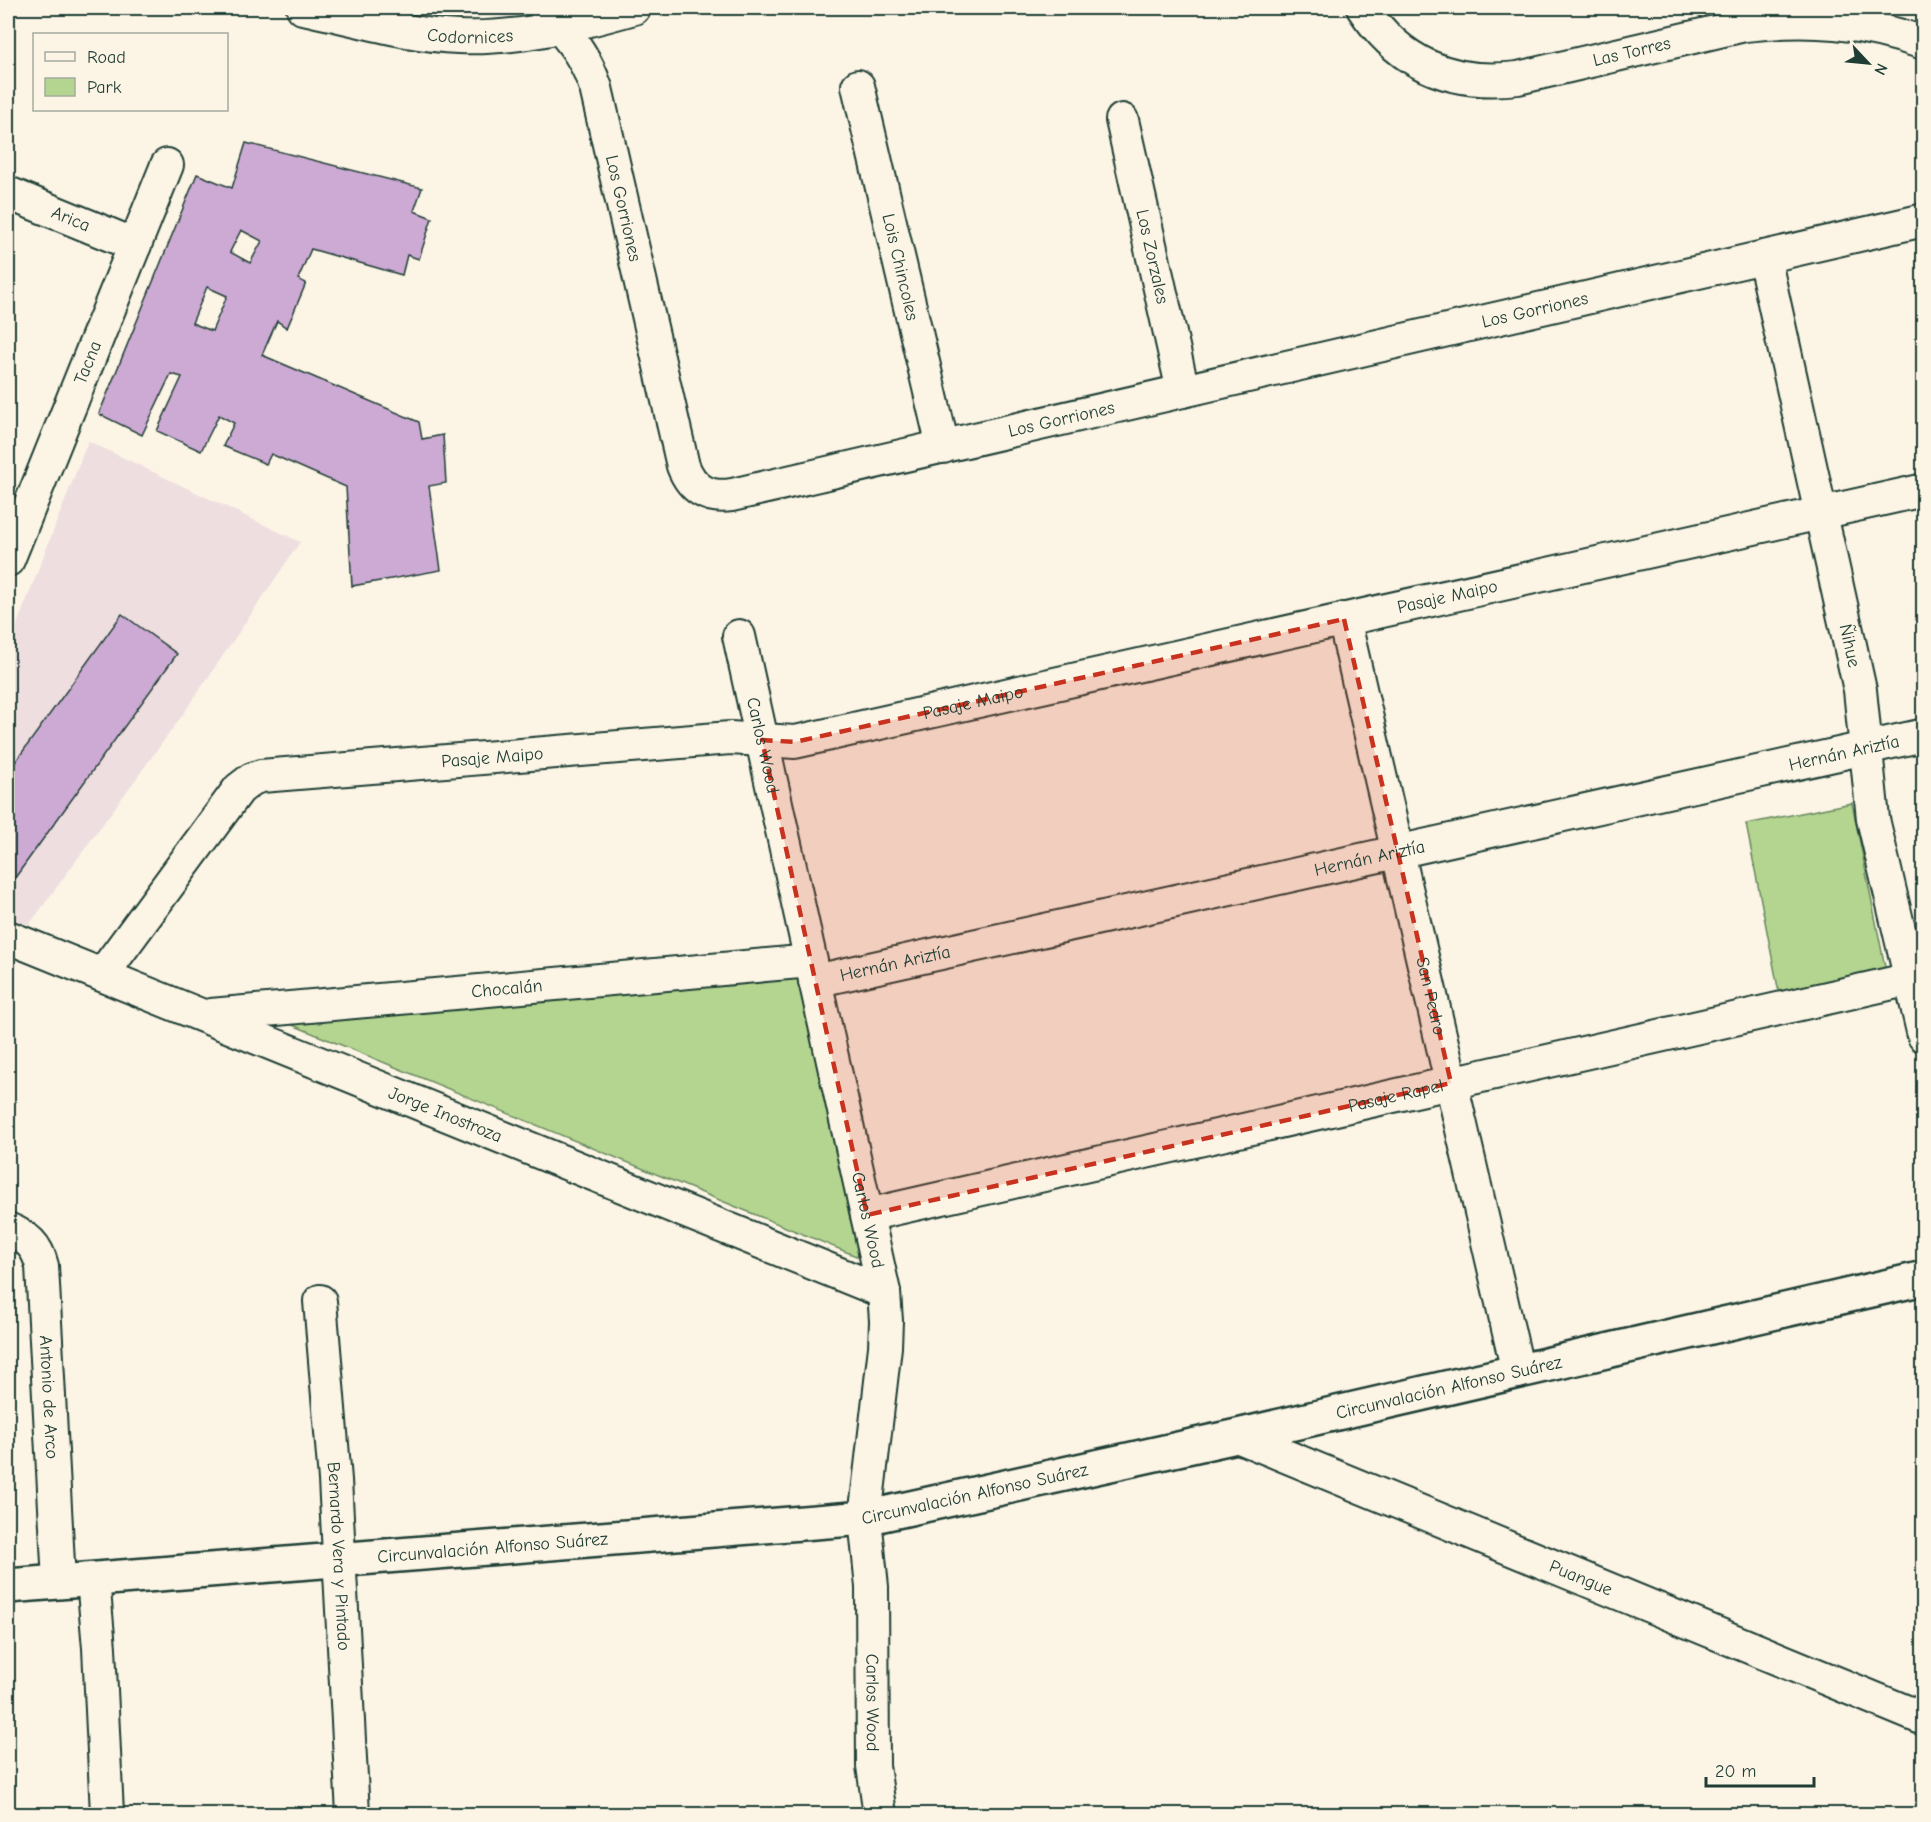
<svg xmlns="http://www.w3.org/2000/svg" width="1931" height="1822" viewBox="0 0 1931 1822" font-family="'Comic Neue',sans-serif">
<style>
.built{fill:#eedee0}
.green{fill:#b4d58f;stroke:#6a8962;stroke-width:1.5}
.building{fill:#ccaad4;stroke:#1f3d34;stroke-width:1.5;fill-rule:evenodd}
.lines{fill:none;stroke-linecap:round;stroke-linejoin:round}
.minor-casing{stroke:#1f3d34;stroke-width:36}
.tertiary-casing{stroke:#1f3d34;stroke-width:38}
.minor{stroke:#fcf5e5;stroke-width:32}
.tertiary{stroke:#fcf5e5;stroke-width:33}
.marked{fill:#c8321e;fill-opacity:0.2;stroke:#c8321e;stroke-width:4.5;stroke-dasharray:12 8;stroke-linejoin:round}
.labels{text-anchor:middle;stroke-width:6;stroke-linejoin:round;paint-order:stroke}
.street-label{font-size:18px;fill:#1f3d34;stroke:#fcf5e5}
</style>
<rect width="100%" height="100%" fill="#fcf5e5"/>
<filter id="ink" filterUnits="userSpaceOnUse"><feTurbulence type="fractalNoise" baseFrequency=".0167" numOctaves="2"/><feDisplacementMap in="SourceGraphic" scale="12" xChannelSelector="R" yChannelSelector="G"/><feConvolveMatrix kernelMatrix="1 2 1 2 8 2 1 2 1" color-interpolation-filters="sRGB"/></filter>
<g filter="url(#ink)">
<!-- built -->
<path class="built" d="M88,441L300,542L184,713L29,925L8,917V648Z"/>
<!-- green -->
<g class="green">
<path d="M1852,803L1887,977L1780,998L1746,824Z"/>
<path d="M801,973L861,1258L268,1015Z"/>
</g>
<!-- building -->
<g class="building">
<path d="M246,143L422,188L414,211L432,218L419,259L407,255L402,275L311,249L298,279L306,283L287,328L277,321L262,355L419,422L422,439L443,435L446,483L429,486L441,570L352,586L346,487L271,454L266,464L223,446L234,423L219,415L201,451L157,431L182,377L171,374L142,435L99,414L197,174L232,188ZM241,230L262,241L250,263L230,252ZM207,287L227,296L212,331L192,323Z"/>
<path d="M122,614L177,654L9,886L8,885V772Z"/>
</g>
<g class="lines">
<defs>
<g id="minor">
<path id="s1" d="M303,8C354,18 406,35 458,37C518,40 577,24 634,8"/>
<path id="s2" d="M545,8C568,38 583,50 596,88L683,466C692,489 708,499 732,495L1924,220"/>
<path id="s3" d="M1363,8C1400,64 1452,86 1518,78L1745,25C1809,17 1863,22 1924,43"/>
<path id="s4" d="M858,86L943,447"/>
<path id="s5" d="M1122,120L1183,391"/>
<path id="s6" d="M8,193L135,245"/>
<path id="s7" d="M1764,257L1860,690L1873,819L1924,1036"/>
<path id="s8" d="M8,560L167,165"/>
<path id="s9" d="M1344,619L1518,1372"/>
<path id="s10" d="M739,636L884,1292L886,1321L885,1347L865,1518L872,1587L873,1766L880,1814"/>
<path id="s11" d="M8,937L884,1292"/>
<path id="s12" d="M102,975L239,789L252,779L261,776L730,738L795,742L1924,490"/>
<path id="s13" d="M815,981L1924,735"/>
<path id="s14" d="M211,1015L811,961"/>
<path id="s15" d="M867,1215L1924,976"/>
<path id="s16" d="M8,1229C27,1237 37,1245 42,1266L59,1582"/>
<path id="s17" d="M320,1301L335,1480L353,1814"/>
<path id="s18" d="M1237,1436L1924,1719"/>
<path d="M93,1579L99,1648L107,1814"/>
</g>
<g id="tertiary">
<path id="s19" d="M8,1586L865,1518L1237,1436L1924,1278"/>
</g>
</defs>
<!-- minor casing -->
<use href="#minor" class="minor-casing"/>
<!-- tertiary casing -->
<use href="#tertiary" class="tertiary-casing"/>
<!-- minor -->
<use href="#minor" class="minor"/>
<!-- tertiary -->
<use href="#tertiary" class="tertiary"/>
</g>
</g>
<!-- marked area -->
<path class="marked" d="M1344,619L1451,1083L867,1215L762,740L795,742Z"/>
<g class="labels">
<!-- street labels -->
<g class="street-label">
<text dy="6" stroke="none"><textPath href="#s1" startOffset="170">Codornices</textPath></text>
<text dy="6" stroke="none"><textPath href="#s3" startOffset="297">Las Torres</textPath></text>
<text dy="6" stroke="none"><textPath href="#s2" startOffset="219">Los Gorriones</textPath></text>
<text dy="6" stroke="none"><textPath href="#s6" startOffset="68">Arica</textPath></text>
<text dy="6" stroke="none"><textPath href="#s5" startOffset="140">Los Zorzales</textPath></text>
<text dy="6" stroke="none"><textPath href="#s4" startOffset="186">Lois Chincoles</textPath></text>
<text dy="6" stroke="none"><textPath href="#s2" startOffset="1370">Los Gorriones</textPath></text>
<text dy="6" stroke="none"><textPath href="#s8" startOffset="213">Tacna</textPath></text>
<text dy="6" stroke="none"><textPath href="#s2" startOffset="884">Los Gorriones</textPath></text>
<text dy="6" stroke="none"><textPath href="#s12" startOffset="1461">Pasaje Maipo</textPath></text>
<text dy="6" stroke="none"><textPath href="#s7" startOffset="398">Ñihue</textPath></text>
<text dy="6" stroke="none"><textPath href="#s12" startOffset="975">Pasaje Maipo</textPath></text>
<text dy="6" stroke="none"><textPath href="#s10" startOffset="112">Carlos Wood</textPath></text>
<text dy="6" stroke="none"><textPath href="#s13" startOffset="1054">Hernán Ariztía</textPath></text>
<text dy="6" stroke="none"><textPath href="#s12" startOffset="489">Pasaje Maipo</textPath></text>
<text dy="6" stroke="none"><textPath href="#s13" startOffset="568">Hernán Ariztía</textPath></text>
<text dy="6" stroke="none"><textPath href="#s13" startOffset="82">Hernán Ariztía</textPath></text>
<text dy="6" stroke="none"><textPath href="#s14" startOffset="297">Chocalán</textPath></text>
<text dy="6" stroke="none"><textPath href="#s9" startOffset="387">San Pedro</textPath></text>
<text dy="6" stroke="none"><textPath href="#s15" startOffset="542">Pasaje Rapel</textPath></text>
<text dy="6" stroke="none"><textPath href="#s11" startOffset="472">Jorge Inostroza</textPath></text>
<text dy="6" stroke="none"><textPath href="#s10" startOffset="598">Carlos Wood</textPath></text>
<text dy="6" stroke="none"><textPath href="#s19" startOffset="1458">Circunvalación Alfonso Suárez</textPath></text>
<text dy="6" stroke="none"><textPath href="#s16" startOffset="184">Antonio de Arco</textPath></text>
<text dy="6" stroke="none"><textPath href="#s19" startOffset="972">Circunvalación Alfonso Suárez</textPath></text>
<text dy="6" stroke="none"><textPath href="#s19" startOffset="486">Circunvalación Alfonso Suárez</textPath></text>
<text dy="6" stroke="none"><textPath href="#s17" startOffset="256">Bernardo Vera y Pintado</textPath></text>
<text dy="6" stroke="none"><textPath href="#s18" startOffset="372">Puangue</textPath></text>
<text dy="6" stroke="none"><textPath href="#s10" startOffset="1084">Carlos Wood</textPath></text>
</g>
</g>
<!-- margin -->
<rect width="1931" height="1822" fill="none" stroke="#fcf5e5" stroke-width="30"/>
<rect x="15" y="15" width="1901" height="1792" fill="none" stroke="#1f3d34" stroke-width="2" filter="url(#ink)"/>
<!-- legend -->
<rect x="33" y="33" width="195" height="78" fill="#fcf5e5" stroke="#a4ab9e" stroke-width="1.5"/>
<rect x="45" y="52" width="30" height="9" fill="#fcf5e5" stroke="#a4ab9e" stroke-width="1.5"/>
<text x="87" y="63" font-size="18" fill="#1f3d34">Road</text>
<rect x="45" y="78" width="30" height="18" fill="#b4d58f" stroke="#a4ab9e" stroke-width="1.5"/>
<text x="87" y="93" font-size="18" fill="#1f3d34">Park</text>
<!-- north arrow -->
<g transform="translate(1868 63) rotate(116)" stroke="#fcf5e5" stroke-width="4.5" paint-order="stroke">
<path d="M0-4.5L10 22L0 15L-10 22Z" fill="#1f3d34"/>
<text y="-9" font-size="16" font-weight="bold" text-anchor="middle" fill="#1f3d34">N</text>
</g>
<!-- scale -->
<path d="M1706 1777v9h108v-9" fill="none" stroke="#1f3d34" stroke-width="3"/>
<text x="1715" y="1777" font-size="18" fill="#1f3d34" stroke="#fcf5e5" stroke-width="4.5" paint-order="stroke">20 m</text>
</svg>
